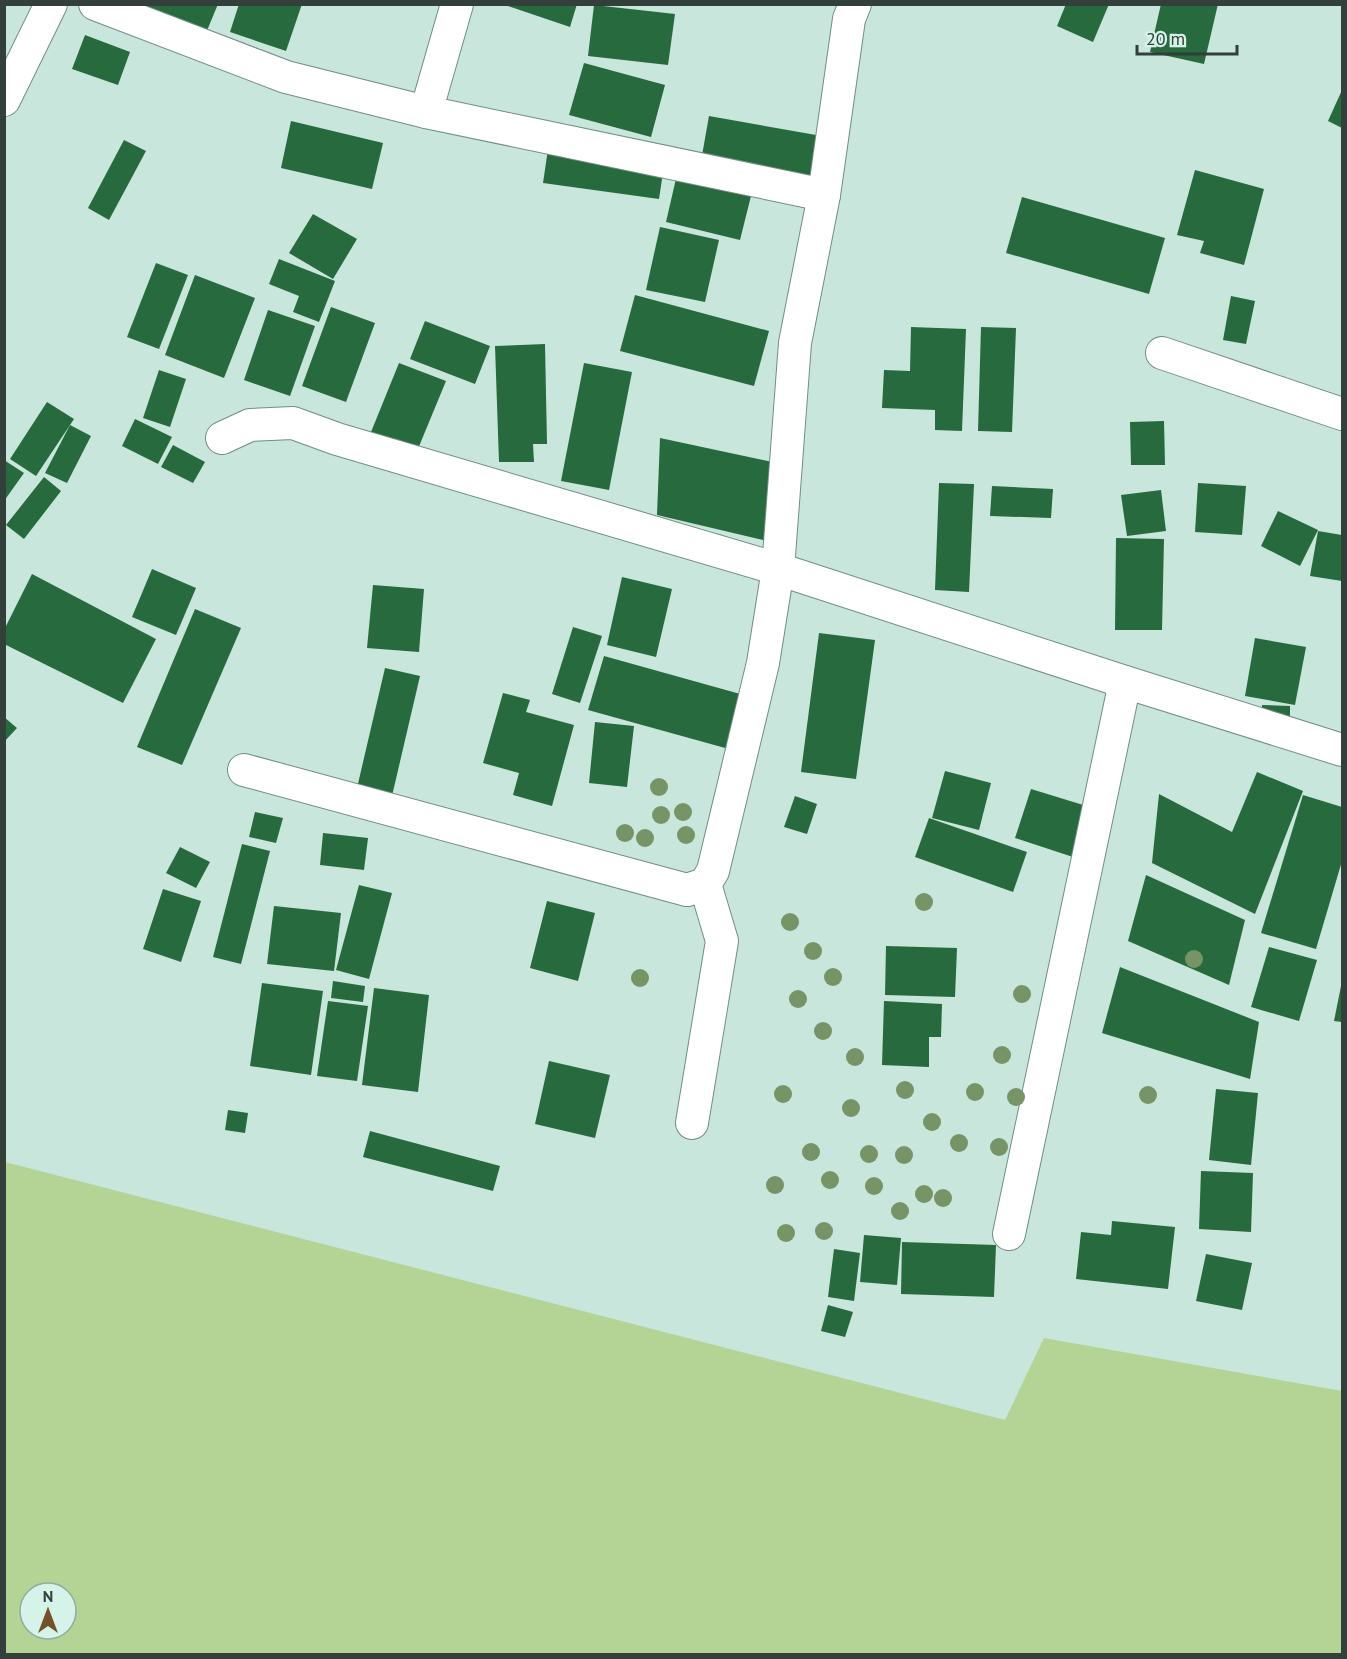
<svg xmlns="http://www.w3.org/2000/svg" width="1347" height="1659" viewBox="0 0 1347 1659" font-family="'PT Sans',sans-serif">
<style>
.green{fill:#b3d495;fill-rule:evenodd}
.building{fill:#266a3d}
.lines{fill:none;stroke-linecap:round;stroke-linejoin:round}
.street-casing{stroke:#728e84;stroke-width:34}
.street{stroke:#fff;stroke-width:32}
.tree{fill:#769465}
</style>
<rect width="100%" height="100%" fill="#c8e6dc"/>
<!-- green -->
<path class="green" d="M5,1162L1005,1420L1044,1338L1342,1391V1654H5ZM30,1593H66V1629H30Z"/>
<!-- building -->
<g class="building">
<path d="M136,4H218L206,33Z"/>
<path d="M239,4H302L286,51L230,32Z"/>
<path d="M502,4H577L570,27Z"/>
<path d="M1066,4H1109L1093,42L1057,26Z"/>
<path d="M1161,4H1218L1204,64L1150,52Z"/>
<path d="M594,5L675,14L668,65L588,56Z"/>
<path d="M85,35L130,52L118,85L72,69Z"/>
<path d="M584,63L665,85L651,137L569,115Z"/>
<path d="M1342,90V128L1328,121Z"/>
<path d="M709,116L816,135L820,190L701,161Z"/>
<path d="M291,121L383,143L372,189L281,168Z"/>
<path d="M124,140L146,151L109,220L88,208Z"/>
<path d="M548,149L664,166L659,199L543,183Z"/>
<path d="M678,170L753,188L740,240L666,222Z"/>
<path d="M1195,170L1264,189L1244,265L1200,253L1204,241L1177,235Z"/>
<path d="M1022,197L1165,238L1149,294L1006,253Z"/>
<path d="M313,214L357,239L333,279L289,253Z"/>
<path d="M660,227L719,240L705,302L646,290Z"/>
<path d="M279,259L335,281L319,322L293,312L299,296L269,284Z"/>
<path d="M156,263L188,275L159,349L127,337Z"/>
<path d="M195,275L255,298L224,378L165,355Z"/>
<path d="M635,295L769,331L754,386L620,351Z"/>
<path d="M1231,296L1255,301L1246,344L1223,340Z"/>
<path d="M331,307L375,323L346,402L302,386Z"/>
<path d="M268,310L315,326L290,396L244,380Z"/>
<path d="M425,321L490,346L475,384L410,359Z"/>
<path d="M911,327L966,329L962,431L935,430V410L882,408L884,370L910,371Z"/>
<path d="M981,327L1016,328L1012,432L978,431Z"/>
<path d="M545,344L547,444H533L534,462H499L495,346Z"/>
<path d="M399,363L446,381L415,456L369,437Z"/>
<path d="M584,363L632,372L609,490L561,481Z"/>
<path d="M159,370L186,379L170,427L143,418Z"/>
<path d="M47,402L74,419L36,476L10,459Z"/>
<path d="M135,419L172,437L158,464L122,446Z"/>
<path d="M1164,421L1165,465H1131L1130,422Z"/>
<path d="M70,425L91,436L67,483L45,473Z"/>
<path d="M660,438L777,463L771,542L657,515Z"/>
<path d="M173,445L205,462L193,483L161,467Z"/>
<path d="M4,460L24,473L4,501Z"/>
<path d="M44,477L61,491L24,539L6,525Z"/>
<path d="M939,483L974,484L969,592L935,590Z"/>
<path d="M1198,483L1246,486L1242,535L1195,532Z"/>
<path d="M992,486L1053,489L1051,518L990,516Z"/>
<path d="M1161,490L1166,531L1127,536L1121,495Z"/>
<path d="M1278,511L1318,530L1300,566L1261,546Z"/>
<path d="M1318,531L1342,535V581L1310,576Z"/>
<path d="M1116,538L1164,539L1162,630H1115Z"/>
<path d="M152,569L196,588L176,635L132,617Z"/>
<path d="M32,574L156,639L123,703L4,644V630Z"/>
<path d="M622,577L672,589L656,657L607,645Z"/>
<path d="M373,585L424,589L419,652L367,648Z"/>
<path d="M195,609L241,628L182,765L137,747Z"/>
<path d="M573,627L602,636L580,703L552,694Z"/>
<path d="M819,633L875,640L856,779L801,772Z"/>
<path d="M1255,638L1306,647L1295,705L1245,696Z"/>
<path d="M604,656L751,697L736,751L588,710Z"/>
<path d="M385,668L420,676L392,796L357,788Z"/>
<path d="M503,693L530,700L526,712L574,725L552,806L513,795L519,773L483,763Z"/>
<path d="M1262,705L1290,706V722H1262Z"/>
<path d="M4,717L17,728L4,742Z"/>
<path d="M595,722L634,726L627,787L589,783Z"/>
<path d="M945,771L991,783L979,830L932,818Z"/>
<path d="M1257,772L1303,791L1255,914L1152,863L1159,794L1232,832Z"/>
<path d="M1031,789L1093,808L1076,858L1015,838Z"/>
<path d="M1303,795L1342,807V861L1316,949L1261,933Z"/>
<path d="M795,796L817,804L807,834L784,827Z"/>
<path d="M255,812L283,818L276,843L249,837Z"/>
<path d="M929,818L1027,852L1013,892L915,857Z"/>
<path d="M323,833L368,838L364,870L320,865Z"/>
<path d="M242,844L270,851L241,964L213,957Z"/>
<path d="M180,847L210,862L196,888L166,873Z"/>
<path d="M1146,875L1245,920L1229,985L1128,941Z"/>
<path d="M359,885L392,893L369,979L336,970Z"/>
<path d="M163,889L201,901L181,962L143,949Z"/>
<path d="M547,901L595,913L578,981L530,968Z"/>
<path d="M274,906L341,913L334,971L267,964Z"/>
<path d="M886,946L957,948L955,997L885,995Z"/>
<path d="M1269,947L1317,960L1299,1021L1251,1007Z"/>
<path d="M1120,967L1259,1022L1250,1079L1102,1033Z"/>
<path d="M333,981L365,986L363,1002L331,998Z"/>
<path d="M262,983L323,991L311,1075L250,1066Z"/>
<path d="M1341,986H1342V1022L1334,1021Z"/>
<path d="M374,988L429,995L418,1092L362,1085Z"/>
<path d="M328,1001L368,1006L357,1081L317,1076Z"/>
<path d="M884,1001L942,1004L941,1037H929V1067L882,1065Z"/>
<path d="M549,1061L610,1075L595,1138L535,1124Z"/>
<path d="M1216,1089L1258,1093L1251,1165L1209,1160Z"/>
<path d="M228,1110L248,1113L245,1133L225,1130Z"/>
<path d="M370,1131L500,1166L493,1191L363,1157Z"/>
<path d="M1201,1171L1253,1173L1251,1232L1199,1229Z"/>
<path d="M1112,1221L1175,1227L1168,1289L1076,1279L1081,1232L1111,1235Z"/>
<path d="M864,1235L901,1238L897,1285L860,1282Z"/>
<path d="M902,1242L996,1245L994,1297L901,1294Z"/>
<path d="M834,1249L860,1253L854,1301L828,1297Z"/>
<path d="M1206,1254L1252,1263L1242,1310L1196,1301Z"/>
<path d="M828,1305L853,1312L845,1337L821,1331Z"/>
</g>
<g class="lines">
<defs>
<g id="street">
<path d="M95,4L286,77L426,112L824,195"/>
<path d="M4,100L51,4"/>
<path d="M426,112L457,4"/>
<path d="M1162,353L1342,414"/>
<path d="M222,438L250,425L293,423L337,439L778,569L1125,682L1342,750"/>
<path d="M244,770L687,890L705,884L713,871L763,663L778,569L795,343L824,195L849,19L855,4"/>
<path d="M692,1123L722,941L705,884"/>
<path d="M1009,1234L1125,682"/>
</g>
</defs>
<!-- street casing -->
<use href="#street" class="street-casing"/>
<!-- street -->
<use href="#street" class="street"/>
</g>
<!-- trees -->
<g class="tree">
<circle cx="659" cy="787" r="9"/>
<circle cx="683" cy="812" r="9"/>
<circle cx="661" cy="815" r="9"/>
<circle cx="625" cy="833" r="9"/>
<circle cx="686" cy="835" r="9"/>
<circle cx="645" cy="838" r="9"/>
<circle cx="924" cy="902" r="9"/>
<circle cx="790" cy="922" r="9"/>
<circle cx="813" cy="951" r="9"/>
<circle cx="1194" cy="959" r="9"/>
<circle cx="833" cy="977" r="9"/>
<circle cx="640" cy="978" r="9"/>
<circle cx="1022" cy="994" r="9"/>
<circle cx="798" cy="999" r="9"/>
<circle cx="823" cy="1031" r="9"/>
<circle cx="1002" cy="1055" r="9"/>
<circle cx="855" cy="1057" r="9"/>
<circle cx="905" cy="1090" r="9"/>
<circle cx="975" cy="1092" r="9"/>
<circle cx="783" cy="1094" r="9"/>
<circle cx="1148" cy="1095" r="9"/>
<circle cx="1016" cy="1097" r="9"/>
<circle cx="851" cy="1108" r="9"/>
<circle cx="932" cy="1122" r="9"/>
<circle cx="959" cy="1143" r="9"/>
<circle cx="999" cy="1147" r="9"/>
<circle cx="811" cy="1152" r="9"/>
<circle cx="869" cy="1154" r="9"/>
<circle cx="904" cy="1155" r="9"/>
<circle cx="830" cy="1180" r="9"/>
<circle cx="775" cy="1185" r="9"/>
<circle cx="874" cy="1186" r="9"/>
<circle cx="924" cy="1194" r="9"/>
<circle cx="943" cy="1198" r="9"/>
<circle cx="900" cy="1211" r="9"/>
<circle cx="824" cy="1231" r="9"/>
<circle cx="786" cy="1233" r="9"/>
</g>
<!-- border -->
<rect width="1347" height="1659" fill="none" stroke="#333f3b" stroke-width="12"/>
<!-- north arrow -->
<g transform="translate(48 1611)"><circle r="28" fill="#d5f3e9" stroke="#94aba3" stroke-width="1.5"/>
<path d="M0-4.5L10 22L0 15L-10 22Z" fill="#74512a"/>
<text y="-9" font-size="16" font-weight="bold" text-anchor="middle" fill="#333f3b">N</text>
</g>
<!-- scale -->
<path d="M1137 45v9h100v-9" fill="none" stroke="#333f3b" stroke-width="3"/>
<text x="1146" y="45" font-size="18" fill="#333f3b" stroke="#d5f3e9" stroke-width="4.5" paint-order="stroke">20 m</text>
</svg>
